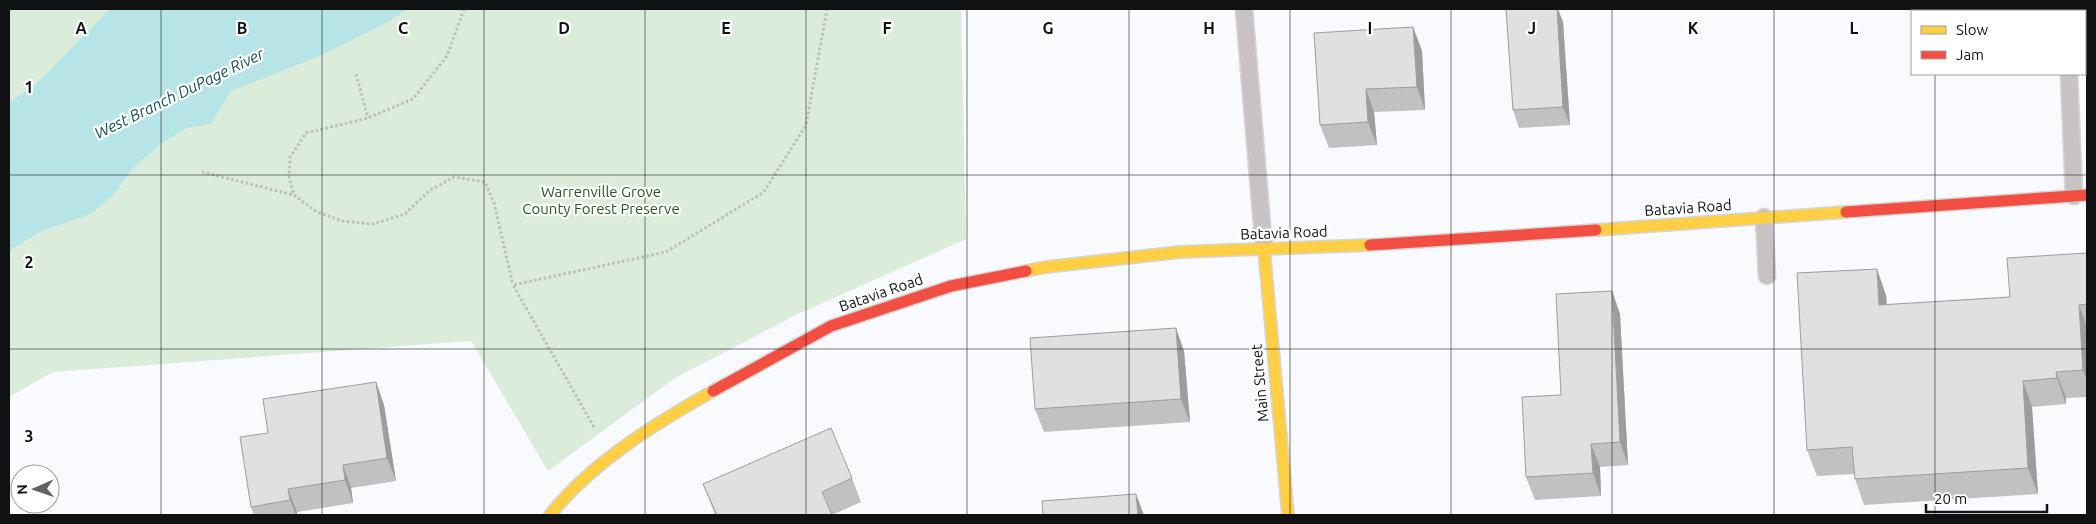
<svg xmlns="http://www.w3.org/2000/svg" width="2096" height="524" viewBox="0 0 2096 524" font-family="Ubuntu,sans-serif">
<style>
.green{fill:#dbecda}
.water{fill:#b7e4e7}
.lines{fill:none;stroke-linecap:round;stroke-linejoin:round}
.lane-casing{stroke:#d4d5d7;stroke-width:19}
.slow-casing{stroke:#d4d5d7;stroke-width:14}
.jam-casing{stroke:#d4d5d7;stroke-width:14}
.path{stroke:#bfbdbd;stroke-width:3;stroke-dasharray:2.5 2.5;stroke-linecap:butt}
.lane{stroke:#c9c2c3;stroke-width:16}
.slow{stroke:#ffcf43;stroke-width:11}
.jam{stroke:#f24e42;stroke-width:11}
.wall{fill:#c1c0c2}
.shaded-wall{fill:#9d9c9e}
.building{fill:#e0dfe2;stroke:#9d9c9e}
.grid{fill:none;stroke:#101112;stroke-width:1;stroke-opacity:0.55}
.labels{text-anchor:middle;stroke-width:4.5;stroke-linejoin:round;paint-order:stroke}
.park-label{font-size:15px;fill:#2a5521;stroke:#fff}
.street-label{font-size:15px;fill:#101112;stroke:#fff}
.water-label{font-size:16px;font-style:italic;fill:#164e51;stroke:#fff}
.grid-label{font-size:16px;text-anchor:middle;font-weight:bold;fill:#101112;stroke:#fff;stroke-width:4.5;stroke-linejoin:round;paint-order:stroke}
</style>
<rect width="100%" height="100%" fill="#f8fafd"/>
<!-- green -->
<path class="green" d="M9,9H961L966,239L798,314L675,378L548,471L471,341L53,372L9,397Z"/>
<!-- water -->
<path class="water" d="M110,9H408L379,27L317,57L231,91L211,124L187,128L160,144L134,167L113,195L91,214L40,232L9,251V103L37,83Z"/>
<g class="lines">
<defs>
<g id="lane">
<path d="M1244,9L1264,249"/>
<path d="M2066,9V11"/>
<path d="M2069,74L2074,196"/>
<path d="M1764,217L1767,276"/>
</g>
<g id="slow">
<path d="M1596,230L1846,212"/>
<path d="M1264,249L1288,515"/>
<path d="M1026,271L1046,267L1180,252L1370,245"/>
<path d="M550,515C591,463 656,423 713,391"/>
</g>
<g id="jam">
<path d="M1846,212L2087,195"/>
<path d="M1370,245L1596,230"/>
<path d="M713,391L831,326L951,286L1026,271"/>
</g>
</defs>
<!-- lane casing -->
<use href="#lane" class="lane-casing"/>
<!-- slow casing -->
<use href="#slow" class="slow-casing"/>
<!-- jam casing -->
<use href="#jam" class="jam-casing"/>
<!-- path -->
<g class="path">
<path d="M464,9L447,56L413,99L368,118L306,133L290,157L289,177L294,195L317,212L342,221L373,224L405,214L429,191L454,177L485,182L494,203L513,285"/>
<path d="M356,74L368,118"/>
<path d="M202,172L294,195"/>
<path d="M594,427L513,285L666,252L764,192L806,125L827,9"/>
</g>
<!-- lane -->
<use href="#lane" class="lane"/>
<!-- slow -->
<use href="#slow" class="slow"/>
<!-- jam -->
<use href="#jam" class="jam"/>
</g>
<!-- wall -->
<g class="wall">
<path d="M1563,22L1570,125L1519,128L1513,110Z"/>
<path d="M1413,27L1422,51L1425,110L1374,112L1377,145L1329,148L1320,125Z"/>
<path d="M2087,253V397L2066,398V404L2032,407L2038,494L1864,505L1855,479L1854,474L1817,476L1807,450L1886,295L1887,305L2010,297Z"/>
<path d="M1612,291L1620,314L1628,465L1600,467L1601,496L1535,500L1526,477L1561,395Z"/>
<path d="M1184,351L1190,422L1044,432L1035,409Z"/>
<path d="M376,382L384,405L396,481L351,488L353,503L297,512V515H254L251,507L268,433Z"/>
<path d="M852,478L861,502L832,515H715L703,484Z"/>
</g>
<!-- shaded-wall -->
<g class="shaded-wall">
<path d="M1557,9H1558L1563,22L1570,125L1563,107Z"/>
<path d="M1413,27L1422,51L1425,110L1417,87Z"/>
<path d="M1366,89L1374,112L1377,145L1368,122Z"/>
<path d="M1877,269L1886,295L1888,331L1879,305Z"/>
<path d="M1612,291L1620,314L1628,465L1620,442Z"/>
<path d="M2079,305L2087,327V381L2083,370Z"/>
<path d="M1176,328L1184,351L1190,422L1181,399Z"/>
<path d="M2056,372L2066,398V404L2057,378Z"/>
<path d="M2023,381L2032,407L2038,494L2028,468Z"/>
<path d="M376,382L384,405L396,481L387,458Z"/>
<path d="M1591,444L1600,467L1601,496L1593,473Z"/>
<path d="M343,465L351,488L353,503L345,480Z"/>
<path d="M288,489L297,512V515H296L290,500Z"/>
<path d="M1136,494L1144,515H1138Z"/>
</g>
<!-- building -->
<g class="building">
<path d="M1506,9H1557L1563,107L1513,110Z"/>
<path d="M1413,27L1417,87L1366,89L1368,122L1320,125L1314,33Z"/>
<path d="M2087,253V304L2079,305L2083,370L2056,372L2057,378L2023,381L2028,468L1855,479L1852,447L1807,450L1797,273L1877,269L1879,305L2010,297L2007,258Z"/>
<path d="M1612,291L1620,442L1591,444L1593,473L1526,477L1522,397L1561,395L1556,294Z"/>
<path d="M1176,328L1181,399L1035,409L1030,338Z"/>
<path d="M376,382L387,458L343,465L345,480L288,489L290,500L251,507L240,437L268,433L263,399Z"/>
<path d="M831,428L852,478L822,492L832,515H717L703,484Z"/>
<path d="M1136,494L1138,515H1043L1042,501Z"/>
</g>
<!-- grid -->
<path class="grid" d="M161,9V515M322,9V515M484,9V515M645,9V515M806,9V515M967,9V515M1129,9V515M1290,9V515M1451,9V515M1612,9V515M1774,9V515M1935,9V11M1935,74V515M9,175H2087M9,349H2087"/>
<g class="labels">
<!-- park labels -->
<g class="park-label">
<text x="601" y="197">Warrenville Grove<tspan x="601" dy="17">County Forest Preserve</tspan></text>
</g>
<!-- street labels -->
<g class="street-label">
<text transform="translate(1688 208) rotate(-4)" y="5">Batavia Road</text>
<text transform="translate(1284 233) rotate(-2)" y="5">Batavia Road</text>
<text transform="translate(881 293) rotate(-19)" y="5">Batavia Road</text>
<text transform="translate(1260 383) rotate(-95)" y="5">Main Street</text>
</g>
<!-- water labels -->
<g class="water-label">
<text transform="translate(179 93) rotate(-26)" y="6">West Branch DuPage River</text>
</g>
</g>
<g class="grid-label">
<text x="81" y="34">A</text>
<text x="242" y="34">B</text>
<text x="403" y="34">C</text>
<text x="564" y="34">D</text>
<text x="726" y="34">E</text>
<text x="887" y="34">F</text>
<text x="1048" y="34">G</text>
<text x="1209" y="34">H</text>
<text x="1370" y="34">I</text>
<text x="1532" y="34">J</text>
<text x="1693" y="34">K</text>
<text x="1854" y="34">L</text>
<text x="29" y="93">1</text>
<text x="29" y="268">2</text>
<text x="29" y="442">3</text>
</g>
<!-- border -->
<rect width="2096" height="524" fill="none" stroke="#101112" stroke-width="20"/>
<!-- legend -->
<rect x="1911" y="10" width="175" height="65" fill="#ffffff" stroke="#9fa0a0"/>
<rect x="1921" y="26" width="25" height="8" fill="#ffcf43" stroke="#9fa0a0"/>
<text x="1956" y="35" font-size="15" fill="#101112">Slow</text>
<rect x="1921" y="51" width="25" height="8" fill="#f24e42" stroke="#9fa0a0"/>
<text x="1956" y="60" font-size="15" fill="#101112">Jam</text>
<!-- north arrow -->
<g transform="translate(35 489) rotate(268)"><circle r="24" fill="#ffffff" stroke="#9fa0a0"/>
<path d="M0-4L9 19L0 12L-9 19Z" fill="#616364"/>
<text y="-8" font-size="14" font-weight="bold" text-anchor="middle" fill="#101112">N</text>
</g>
<!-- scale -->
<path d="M1926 504v8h121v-8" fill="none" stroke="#101112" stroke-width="2.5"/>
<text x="1934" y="504" font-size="15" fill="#101112" stroke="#ffffff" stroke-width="4" paint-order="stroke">20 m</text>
</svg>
